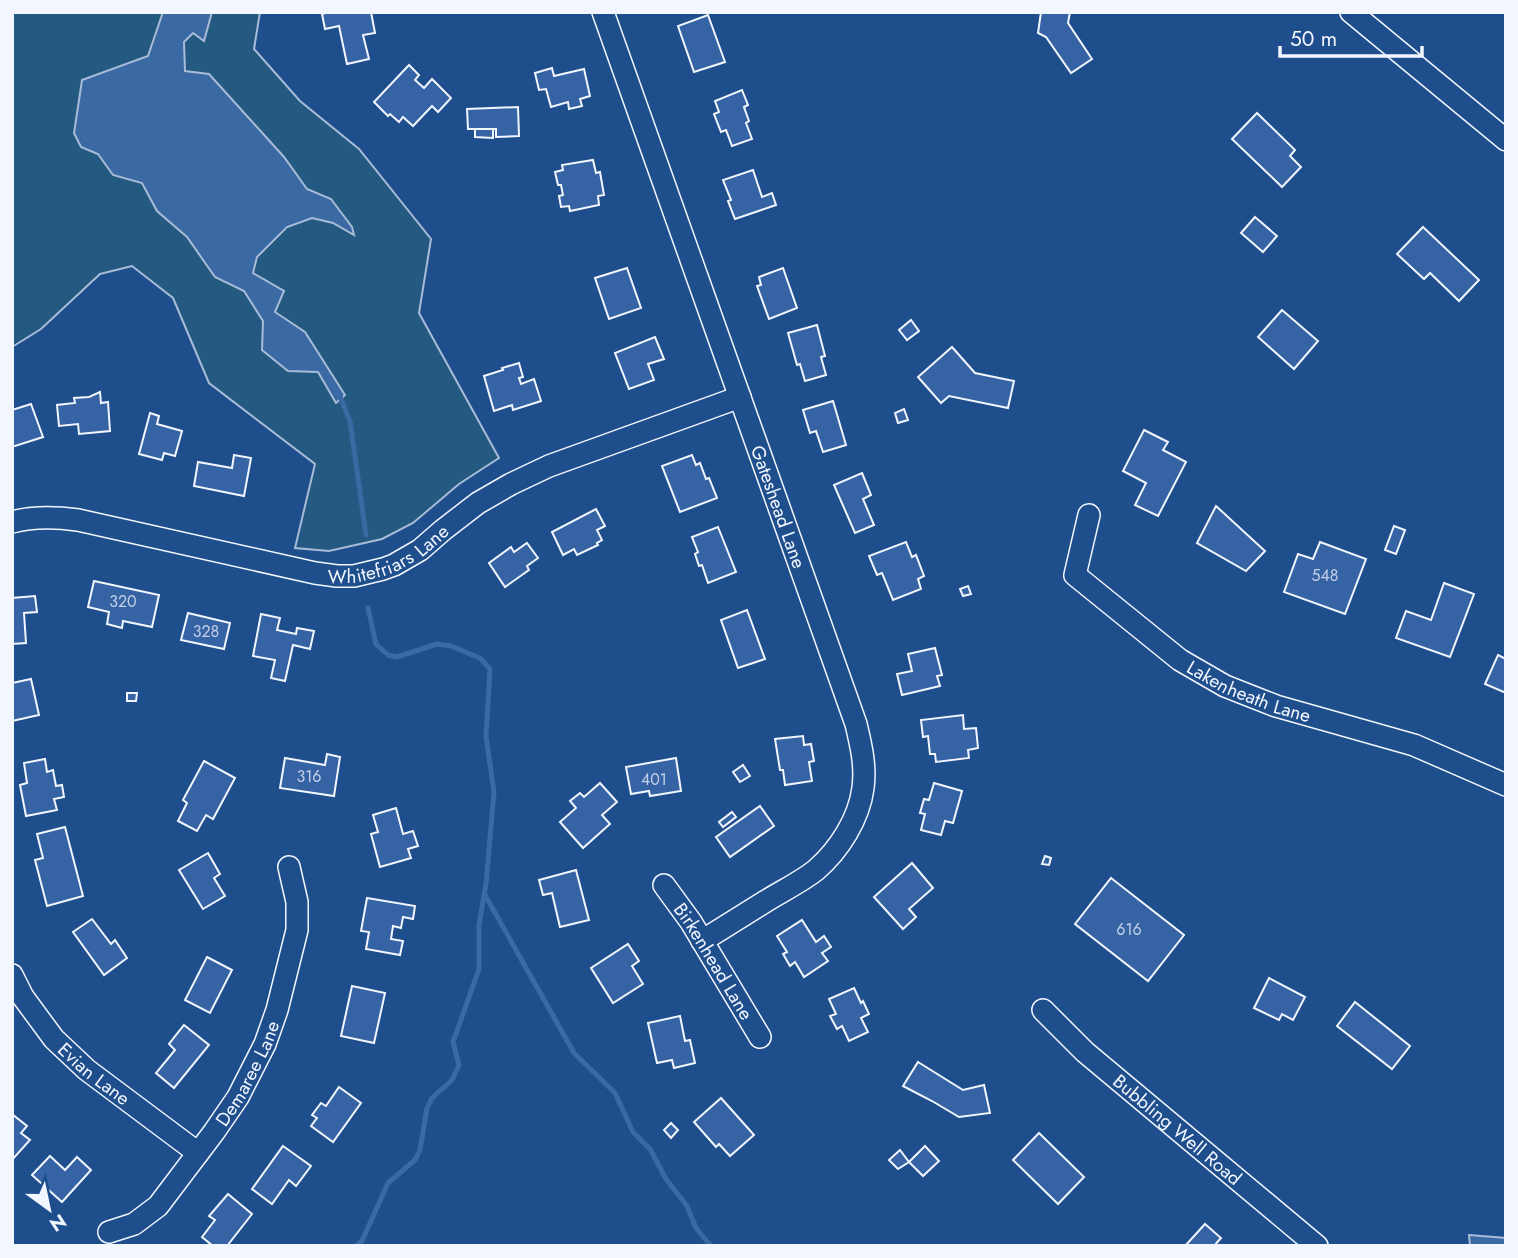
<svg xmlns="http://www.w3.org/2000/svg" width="1518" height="1258" viewBox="0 0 1518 1258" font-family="Jost,sans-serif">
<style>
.green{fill:#245a82;stroke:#a8bbd7;stroke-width:2}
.water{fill:#3b69a3;stroke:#a8bbd7;stroke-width:2}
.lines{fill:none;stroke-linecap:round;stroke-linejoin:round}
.stream{stroke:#3b69a3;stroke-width:5}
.building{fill:#3563a3;stroke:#f2f6ff;stroke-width:2}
.minor-casing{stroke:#f2f6ff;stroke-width:24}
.minor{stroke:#1f4e8c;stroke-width:21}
.labels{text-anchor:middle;stroke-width:5;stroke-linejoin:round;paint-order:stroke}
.number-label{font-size:16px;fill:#c3d1e8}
.street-label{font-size:19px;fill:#f2f6ff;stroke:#1f4e8c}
</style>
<rect width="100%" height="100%" fill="#1f4e8c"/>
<!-- green -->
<path class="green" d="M12,12H260L254,49L300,101L359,149L431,239L419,313L499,458L459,484L413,523L382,539L329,551L295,548L315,464L209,383L173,298L132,266L100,274L41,329L12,347Z"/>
<!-- water -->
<g class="water">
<path d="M163,12H212L204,41L193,33L184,42L185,71L209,74L284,157L307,189L331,199L352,227L354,235L333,223L312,218L287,227L257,257L253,273L284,291L275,312L305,332L345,395L336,403L318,372L288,371L262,350L263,321L244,291L215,277L187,237L157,211L142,183L113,175L98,154L81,147L74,133L82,80L148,56Z"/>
<path d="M1469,1235L1506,1238V1246H1470Z"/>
</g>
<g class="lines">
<!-- stream -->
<g class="stream">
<path d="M339,394L350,421L366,535"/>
<path d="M485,895L574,1053L615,1093L633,1132L650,1149L666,1179L687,1206L696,1228L711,1246"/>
<path d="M356,1246L362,1241L388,1183L415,1160L420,1150L427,1108L432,1098L452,1080L459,1065L453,1042L479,969V925L486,884L494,792L486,736L490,669L480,658L451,646L437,644L397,657L388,655L376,644L368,608"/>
</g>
</g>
<!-- building -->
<g class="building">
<path d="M329,12H371L375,33L363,35L369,59L347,64L339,26L325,29L322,14Z"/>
<path d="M1041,12H1070L1068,23L1092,59L1071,73L1046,37L1038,33Z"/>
<path d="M708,15L725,62L694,72L678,26Z"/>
<path d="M409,65L419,75L415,80L424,88L432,79L451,98L438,112L432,106L413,126L403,117L399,122L390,114L388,116L374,102Z"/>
<path d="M552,68L554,76L584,69L590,96L580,99L582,106L569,109L568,102L551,107L546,89L539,90L535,73Z"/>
<path d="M742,90L748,105L744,107L749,121L746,123L752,139L732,146L726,130L721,132L714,114L719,112L715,101Z"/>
<path d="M518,107L519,136L496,137V129H468L467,109Z"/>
<path d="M1257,113L1295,150L1290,156L1301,167L1282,187L1232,139Z"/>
<path d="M475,129H493V138L475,137Z"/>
<path d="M593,160L596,173L600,172L604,195L598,196L599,205L570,211L569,206L561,207L559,196L563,195L561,185H558L555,172L563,170L562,165Z"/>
<path d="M753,170L762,197L772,193L776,205L735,219L728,201L731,200L723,180Z"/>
<path d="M1255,217L1277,236L1263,252L1241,233Z"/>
<path d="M1423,227L1479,280L1459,301L1430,273L1424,279L1397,254Z"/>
<path d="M627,268L641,308L609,319L595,278Z"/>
<path d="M783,268L797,308L769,319L757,286L761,285L759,277Z"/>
<path d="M1282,310L1318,341L1294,369L1258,337Z"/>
<path d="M911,320L919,331L907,340L899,330Z"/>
<path d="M817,325L825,356L821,357L826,375L805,381L800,364L797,365L788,333Z"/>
<path d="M655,337L664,359L648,364L654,380L629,389L615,353Z"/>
<path d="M952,347L975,373L1014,381L1008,408L949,396L941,403L918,377Z"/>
<path d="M519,363L523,377L519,378L521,384L534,379L541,401L513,410L512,405L494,411L484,376L503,370L502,368Z"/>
<path d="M100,392L101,403L108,402L110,431L79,434L78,424L59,426L57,405L75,403L74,398L89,397Z"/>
<path d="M833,401L846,445L823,452L816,431L810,433L803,410Z"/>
<path d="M31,404L43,437L12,447V410Z"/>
<path d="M904,409L908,420L898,423L895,413Z"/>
<path d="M150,413L159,416L157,424L182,431L175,456L164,453L162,460L139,454Z"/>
<path d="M1144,430L1168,442L1163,450L1186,462L1158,516L1135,505L1146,483L1123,471Z"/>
<path d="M234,455L251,458L244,496L194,486L198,462L232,468Z"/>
<path d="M692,455L696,465L700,463L706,479L709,478L717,498L680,512L662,466Z"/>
<path d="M862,473L871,495L863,499L874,525L855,533L834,485Z"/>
<path d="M1216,506L1265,551L1246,571L1197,543Z"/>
<path d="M596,509L605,526L597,530L602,540L597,543L598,545L577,555L574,549L563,555L552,532Z"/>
<path d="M1394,526L1405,530L1396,554L1385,550Z"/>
<path d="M718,527L736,572L708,583L702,565L699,566L695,554L698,552L692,537Z"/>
<path d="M906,542L912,557L916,555L924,576L918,579L921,589L893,600L882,573L877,575L869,556Z"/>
<path d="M1320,542L1366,559L1345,614L1284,592L1298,554L1313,559Z"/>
<path d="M527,543L538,558L527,566L529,570L505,587L489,563L511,547L514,552Z"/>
<path d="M94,581L159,595L152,627L123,621L122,628L107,624L109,612L88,607Z"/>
<path d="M1444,583L1474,594L1450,657L1396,638L1406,611L1431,620Z"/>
<path d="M968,586L971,594L963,596L960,589Z"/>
<path d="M35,596L37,612L24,613L26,643L12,644V598Z"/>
<path d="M747,610L765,659L738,668L721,620Z"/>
<path d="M188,613L230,623L224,649L181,640Z"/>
<path d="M261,614L280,618L277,630L296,634L297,628L314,631L310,649L293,645L285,681L271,678L275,660L253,656Z"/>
<path d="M935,648L942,675L937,676L940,686L902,695L897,674L912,671L908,654Z"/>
<path d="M1498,655L1506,659V693L1485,684Z"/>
<path d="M31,679L39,715L12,721V683Z"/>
<path d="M127,693H137L136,701H127Z"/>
<path d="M963,715L964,729L976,728L978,748L968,750L969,758L936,762L935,754H930L928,736L923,737L921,720Z"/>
<path d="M803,736L804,745L811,744L814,761L809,762L812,781L785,785L783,770H780L775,739Z"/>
<path d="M327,754L340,757L334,796L280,788L285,758L325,765Z"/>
<path d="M676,758L681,791L650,796L649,791L631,794L626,767Z"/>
<path d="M45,759L47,772L53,770L56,786L62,785L64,797L54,799L57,810L26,816L20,785L27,783L24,763Z"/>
<path d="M204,761L235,778L213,819L206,815L197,831L178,821L187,803L183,800Z"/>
<path d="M743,765L750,776L740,782L733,772Z"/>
<path d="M600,783L617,802L602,815L610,824L583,848L560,822L576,808L570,801L580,793L584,797Z"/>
<path d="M934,783L962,791L953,823L945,821L941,835L921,830L925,814L920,813L924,799L929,800Z"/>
<path d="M760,806L774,826L730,857L716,837Z"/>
<path d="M396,808L403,834L413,831L418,846L408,849L411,858L380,867L371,834L378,832L373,815Z"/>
<path d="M732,812L736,817L723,827L719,822Z"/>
<path d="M65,827L83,896L47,906L35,860L43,858L37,834Z"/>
<path d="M208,853L220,874L214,878L225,896L203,909L179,870Z"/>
<path d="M1045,856L1051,858L1049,865L1042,864Z"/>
<path d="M912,863L933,888L909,909L916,917L903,929L874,897Z"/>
<path d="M576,870L589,920L560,927L552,893L543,895L539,880Z"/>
<path d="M1111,878L1184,935L1148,981L1075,924Z"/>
<path d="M367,898L415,906L413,919L403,917L401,928L393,926L391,939L403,941L400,955L366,949L369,932L361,931Z"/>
<path d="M92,919L111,944L115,940L127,958L104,975L73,932Z"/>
<path d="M802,920L816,942L824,936L831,947L822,953L828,961L804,977L795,962L790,966L783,954L787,952L777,936Z"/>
<path d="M628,944L639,961L632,966L643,984L613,1003L591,968Z"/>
<path d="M207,957L232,970L210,1013L185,1000Z"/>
<path d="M1269,978L1305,997L1293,1020L1282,1014L1279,1020L1254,1008Z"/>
<path d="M352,986L385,993L374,1043L341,1036Z"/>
<path d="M854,988L861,1003L863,1001L869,1014L861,1018L868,1032L849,1041L842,1026L837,1029L830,1016L836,1014L829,999Z"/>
<path d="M1355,1002L1410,1046L1392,1069L1337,1026Z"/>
<path d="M680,1016L685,1041L690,1040L695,1063L674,1068L672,1060L657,1063L648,1023Z"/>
<path d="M184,1025L209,1045L174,1088L156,1073L175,1050L169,1044Z"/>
<path d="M918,1062L963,1090L984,1085L990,1113L959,1117L932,1101L903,1086Z"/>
<path d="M339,1087L361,1103L333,1142L311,1126L317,1118L312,1115L321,1103L326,1106Z"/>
<path d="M721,1098L754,1135L730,1156L719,1144L716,1147L694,1122Z"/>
<path d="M12,1114L27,1126L21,1133L30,1140L12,1160Z"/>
<path d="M671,1123L678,1130L671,1138L664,1130Z"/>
<path d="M1039,1133L1084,1177L1058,1204L1013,1160Z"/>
<path d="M283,1146L311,1166L296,1186L289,1180L272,1204L252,1189Z"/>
<path d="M925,1146L939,1161L923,1176L909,1162Z"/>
<path d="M900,1150L909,1162L898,1169L889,1160Z"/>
<path d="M50,1156L65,1170L77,1157L91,1170L62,1202L32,1175Z"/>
<path d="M228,1194L252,1214L227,1246H213L202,1237L215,1220L209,1216Z"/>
<path d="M1205,1224L1221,1238L1214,1246H1185Z"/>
</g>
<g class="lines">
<defs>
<g id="minor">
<path id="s1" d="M603,12L856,724C861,745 866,766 863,788C859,819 839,850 816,870C801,882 782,891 766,901C745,914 723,928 702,941"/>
<path d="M1351,12L1506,140"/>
<path id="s2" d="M1089,515L1075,575L1180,660L1225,686L1276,706L1414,745L1506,785"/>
<path id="s3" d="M12,522C34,516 56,517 78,520L315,573L337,576H354L383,569L394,565L420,550L443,530L478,503L511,484L549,466L740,397"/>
<path id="s4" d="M664,885L691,922L760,1037"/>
<path id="s5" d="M12,975L23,997L54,1039L87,1070L198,1153"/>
<path id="s6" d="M1043,1010L1085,1052L1317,1246"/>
<path id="s7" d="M109,1232L134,1224L158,1206L214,1132L238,1097L265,1044L277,1010L297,930V902L289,867"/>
</g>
</defs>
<!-- minor casing -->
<use href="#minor" class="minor-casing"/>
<!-- minor -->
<use href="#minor" class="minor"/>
</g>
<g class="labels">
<!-- number labels -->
<g class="number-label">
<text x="1325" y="581">548</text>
<text x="123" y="607">320</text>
<text x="206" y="637">328</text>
<text x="309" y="782">316</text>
<text x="654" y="785">401</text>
<text x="1129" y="935">616</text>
</g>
<!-- street labels -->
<g class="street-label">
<text dy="7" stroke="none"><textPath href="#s1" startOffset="525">Gateshead Lane</textPath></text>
<text dy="7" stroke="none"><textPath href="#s3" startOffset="388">Whitefriars Lane</textPath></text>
<text dy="7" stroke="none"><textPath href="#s2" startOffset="273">Lakenheath Lane</textPath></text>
<text dy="7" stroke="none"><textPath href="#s4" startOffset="91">Birkenhead Lane</textPath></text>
<text dy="7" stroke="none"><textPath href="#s7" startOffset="217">Demaree Lane</textPath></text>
<text dy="7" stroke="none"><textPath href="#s5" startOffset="130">Evian Lane</textPath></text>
<text dy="7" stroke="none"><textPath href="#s6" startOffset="180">Bubbling Well Road</textPath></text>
</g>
</g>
<!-- border -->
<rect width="1518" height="1258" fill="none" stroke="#f2f6ff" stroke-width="28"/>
<!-- north arrow -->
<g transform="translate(49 1209) rotate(147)" stroke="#1f4e8c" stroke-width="5" paint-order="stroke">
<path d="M0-5L12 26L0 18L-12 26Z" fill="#f2f6ff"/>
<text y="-10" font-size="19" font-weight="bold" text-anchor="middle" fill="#f2f6ff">N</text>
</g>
<!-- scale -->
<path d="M1280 46v10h142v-10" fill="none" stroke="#f2f6ff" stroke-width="3.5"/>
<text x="1290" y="46" font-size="21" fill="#f2f6ff" stroke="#1f4e8c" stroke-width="5" paint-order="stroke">50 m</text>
</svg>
